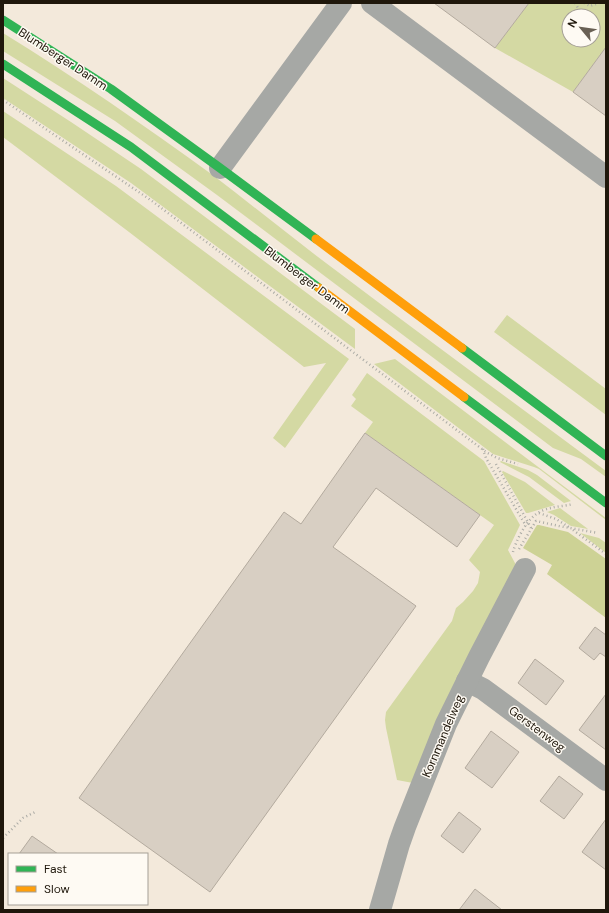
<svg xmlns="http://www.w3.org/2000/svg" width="609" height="913" viewBox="0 0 609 913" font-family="'DM Sans',sans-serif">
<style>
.green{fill:#d4d9a3;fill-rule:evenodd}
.forest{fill:#cdd295}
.building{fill:#d8cfc3;stroke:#b3aa9e}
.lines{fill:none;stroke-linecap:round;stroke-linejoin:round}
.path{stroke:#acaca6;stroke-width:2.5;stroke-dasharray:1 3;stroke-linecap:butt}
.street{stroke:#a6a8a5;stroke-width:22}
.fast{stroke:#30b455;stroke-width:9}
.slow{stroke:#ff9f0a;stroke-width:9}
.labels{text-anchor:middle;stroke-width:3;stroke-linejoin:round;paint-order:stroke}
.street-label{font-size:12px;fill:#1f170b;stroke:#fefaf3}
</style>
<rect width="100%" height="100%" fill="#f3e9db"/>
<!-- green -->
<g class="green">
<path d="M519,3H606V64L598,58L573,92L495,48L525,8ZM569,16H593V40H569Z"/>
<path d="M3,33C75,77 145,126 214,176C256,208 296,241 338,272C427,339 517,405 606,471V477L581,459L553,448L217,195L115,121L3,51Z"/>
<path d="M3,78L71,122L141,169L355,329V349L131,183L3,98Z"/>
<path d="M3,111L116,186L349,359L285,448L273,438L326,363L304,367L129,232L3,137Z"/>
<path d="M507,315L606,389V415L494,332Z"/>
<path d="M395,359L606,518V520L539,469L534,467L493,454L374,364Z"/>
<path d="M367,373L484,461L520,525L508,550L516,565L413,783L397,780L386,728L385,720L386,712L452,621L456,608L463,602L473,591L478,583L480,572L469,560L494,525L365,433L373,422L351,406L356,399L352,395Z"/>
<path d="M501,461L528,470L537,475L571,501L564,503L529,477L500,462Z"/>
<path d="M503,471L525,482L555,505L528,513H526L502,472Z"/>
<path d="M560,508L588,529L571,526L554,515L547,512Z"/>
<path d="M580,533L599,538L606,543V553Z"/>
</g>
<!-- forest -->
<path class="forest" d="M537,525H539L568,532L606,559V618L547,574L552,565L523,548Z"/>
<!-- building -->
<g class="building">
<path d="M434,3H529L495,48Z"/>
<path d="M606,47V116L573,92Z"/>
<path d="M365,433L480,515L457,547L376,488L333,547L416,606L210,892L79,798L284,512L301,524Z"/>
<path d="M595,627L606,635V657L600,653L594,660L579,648Z"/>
<path d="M535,659L564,681L546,705L518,683Z"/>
<path d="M606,694V750L579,730Z"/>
<path d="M491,731L519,752L492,788L465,768Z"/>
<path d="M559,776L583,794L564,819L540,801Z"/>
<path d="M459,812L481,829L463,853L441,836Z"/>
<path d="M606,819V870L582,852Z"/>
<path d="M32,836L58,854H19Z"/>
<path d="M475,889L502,910H459Z"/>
</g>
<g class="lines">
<!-- path -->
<g class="path">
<path d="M575,3L578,8"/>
<path d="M584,3L590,6L599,3"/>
<path d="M3,100L152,201L486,452L497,458L518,464"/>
<path d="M483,449L486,458L526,526"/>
<path d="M496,464L531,528"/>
<path d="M539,513L556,519L569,527"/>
<path d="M573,530L606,554"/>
<path d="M519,549L536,521L559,526L598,533"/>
<path d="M513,552C516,541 525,523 534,516C538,512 545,509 551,508C558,506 566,506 573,504"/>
<path d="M3,838L23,818L35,812"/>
</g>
<!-- street -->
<g class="street">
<path d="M372,3L606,177"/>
<path d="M220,168L341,3"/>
<path d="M467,681L483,689L606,780"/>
<path d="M380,910L399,844L405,827L446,724L479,657L525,569"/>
</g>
<!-- fast -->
<g class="fast">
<path d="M3,20L111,89L220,168L316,239"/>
<path d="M3,64L131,147L319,288"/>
<path d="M462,348L606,456"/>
<path d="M464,397L606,503"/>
</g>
<!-- slow -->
<g class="slow">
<path d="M316,239L462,348"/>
<path d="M319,288L464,397"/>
</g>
</g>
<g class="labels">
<!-- street labels -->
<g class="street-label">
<text transform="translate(63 59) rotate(33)" y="4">Blumberger Damm</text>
<text transform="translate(307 280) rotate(37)" y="4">Blumberger Damm</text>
<text transform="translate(537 729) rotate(37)" y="4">Gerstenweg</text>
<text transform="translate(443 736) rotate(-67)" y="4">Kornmandelweg</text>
</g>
</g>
<!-- border -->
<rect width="609" height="913" fill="none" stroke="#1f170b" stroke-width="8"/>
<!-- legend -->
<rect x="8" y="853" width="140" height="52" fill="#fefaf3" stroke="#a59f96"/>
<rect x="16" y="866" width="20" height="6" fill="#30b455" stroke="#a59f96"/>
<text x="44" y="873" font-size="12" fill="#1f170b">Fast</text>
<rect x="16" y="886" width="20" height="6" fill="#ff9f0a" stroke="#a59f96"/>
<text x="44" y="893" font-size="12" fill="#1f170b">Slow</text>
<!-- north arrow -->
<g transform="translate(581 28) rotate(299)"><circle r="19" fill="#fefaf3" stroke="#a59f96"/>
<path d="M0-3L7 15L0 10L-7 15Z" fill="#696054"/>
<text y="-6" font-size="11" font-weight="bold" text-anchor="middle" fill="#1f170b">N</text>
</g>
</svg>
